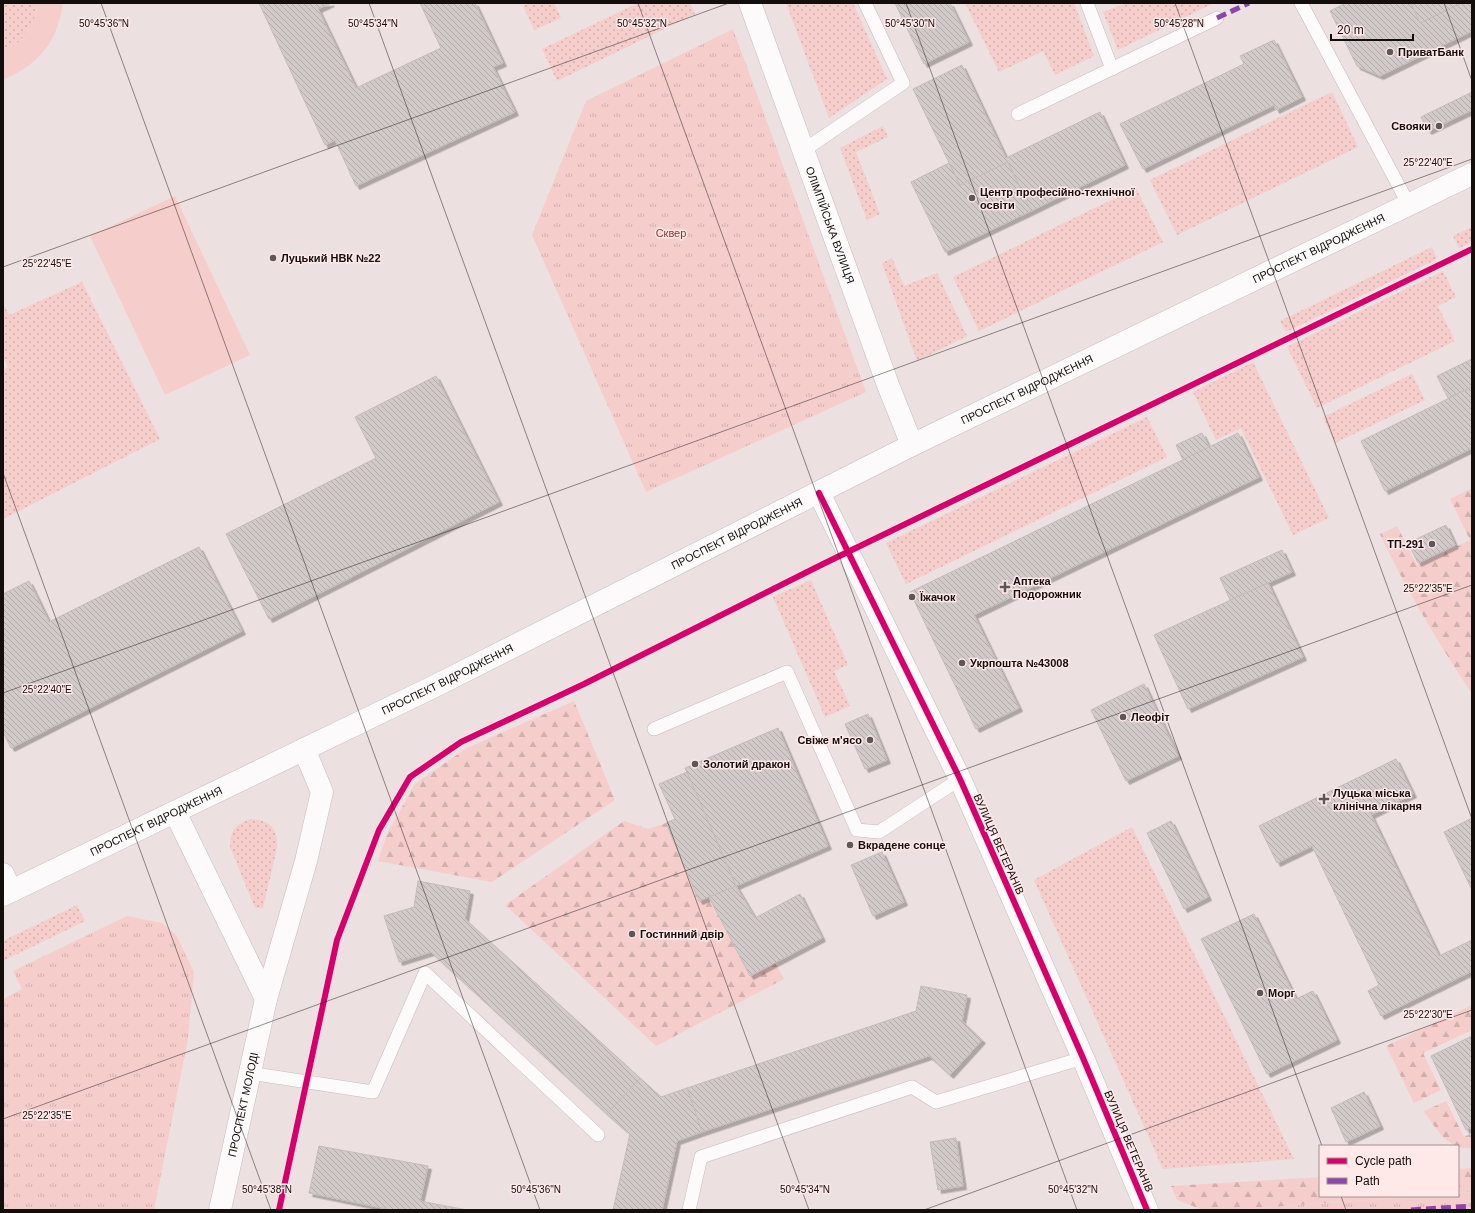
<svg xmlns="http://www.w3.org/2000/svg" width="1475" height="1213" viewBox="0 0 1475 1213" font-family="Helvetica,sans-serif">
<style>
.grass{fill:url(#grass-dots)}
.forest{fill:url(#forest-firs)}
.park{fill:url(#park-tufts)}
.pitch{fill:#f5cecc}
.building{fill:url(#building-back-hatch);stroke:#c4bbbb;filter:url(#shadow)}
.lines{fill:none;stroke-linecap:round;stroke-linejoin:round}
.lane-casing{stroke:#c5bdbc;stroke-width:14}
.street-casing{stroke:#c5bdbc;stroke-width:23}
.secondary-casing{stroke:#c5bdbc;stroke-width:23}
.lane{stroke:#fcfafa;stroke-width:13}
.street{stroke:#fcfafa;stroke-width:22}
.secondary{stroke:#fcfafa;stroke-width:22}
.quiet{stroke:#8e44ad;stroke-width:5;stroke-dasharray:10 5;stroke-linecap:butt}
.cycleway-casing{stroke:#fee9e8;stroke-width:8}
.cycleway{stroke:#d6006c;stroke-width:6}
.ticks{fill:none;stroke:#130d0c;stroke-width:1;stroke-opacity:0.45}
.poi-dot{fill:#5f5756;stroke:#fee9e8;stroke-width:1.5}
.labels{text-anchor:middle;stroke-width:3;stroke-linejoin:round;paint-order:stroke}
.poi-label{font-size:11px;font-weight:bold;fill:#130d0c;stroke:#fee9e8;text-anchor:start}
.street-label{font-size:11px;fill:#130d0c;stroke:#fee9e8}
.park-label{font-size:11px;fill:#8c3333;stroke:#fee9e8}
.ticks-label{font-size:10px;text-anchor:middle;fill:#130d0c;stroke:#fee9e8;stroke-width:3;stroke-linejoin:round;paint-order:stroke}
</style>
<defs>
<pattern id="grass-dots" width="8" height="8" patternUnits="userSpaceOnUse"><rect width="8" height="8" fill="#f5cecc"/><path d="M2 2h.1M6 6h.1" fill="none" stroke="#d1b0ae" stroke-width="1.8" stroke-linecap="round"/></pattern>
<pattern id="forest-firs" width="22" height="20" patternUnits="userSpaceOnUse"><rect width="22" height="20" fill="#f5cecc"/><path d="M5 1l3.5 6h-7zM16 11l3.5 6h-7z" fill="#d1b0ae"/></pattern>
<pattern id="park-tufts" width="24" height="20" patternUnits="userSpaceOnUse"><rect width="24" height="20" fill="#f5cecc"/><path d="M3 7l-1-3M5 7V3M7 7l1-3M15 17l-1-3M17 17v-4M19 17l1-3" fill="none" stroke="#d1b0ae"/></pattern>
<pattern id="building-back-hatch" width="6" height="6" patternUnits="userSpaceOnUse"><rect width="6" height="6" fill="#d2c9c9"/><path d="M-1 5l2 2M0 0l6 6M5-1l2 2" fill="none" stroke="#b3abab"/></pattern>
<filter id="shadow"><feDropShadow dx="3.5" dy="3.5" stdDeviation="0" flood-color="#0004"/></filter>
</defs>
<rect width="100%" height="100%" fill="#ece0e0"/>
<!-- grass -->
<g class="grass">
<path d="M3,3H37C37,25 21,43 3,53Z"/>
<path d="M530,3H554L561,18L534,30L523,6Z"/>
<path d="M638,3H690L695,14L557,81L542,49Z"/>
<path d="M786,3H853L887,79L829,118Z"/>
<path d="M965,3H1074L1094,56L1055,75L1043,51L999,72Z"/>
<path d="M1127,3H1214L1118,50L1103,12Z"/>
<path d="M1332,92L1358,147L1177,235L1150,180Z"/>
<path d="M883,126L888,137L856,152L880,214L867,220L840,148Z"/>
<path d="M1136,188L1163,242L979,331L953,277Z"/>
<path d="M1472,227V242L1459,248L1453,236Z"/>
<path d="M1432,247L1437,259L1286,332L1280,321Z"/>
<path d="M892,258L904,286L937,273L967,336L917,361L882,263Z"/>
<path d="M1443,271L1456,297L1438,306L1455,341L1317,408L1287,347Z"/>
<path d="M82,282L160,439L3,519V370L8,367L3,357V303L9,315Z"/>
<path d="M1253,362L1329,518L1293,535L1241,428L1216,440L1193,392Z"/>
<path d="M1412,374L1425,400L1335,443L1323,417Z"/>
<path d="M1147,417L1167,457L906,584L886,543Z"/>
<path d="M811,580L848,665L834,671L850,706L825,717L773,597Z"/>
<path d="M250,819C269,819 278,828 277,848L263,908H255L230,847C230,831 235,825 250,819Z"/>
<path d="M1132,827L1294,1159L1163,1169L1034,880Z"/>
<path d="M77,905L85,921L3,961V941Z"/>
</g>
<!-- forest -->
<g class="forest">
<path d="M1472,488V694C1438,642 1406,590 1380,534L1397,526L1417,565L1470,540L1450,499Z"/>
<path d="M574,701L615,800L492,882L378,861L387,834L415,784L467,748Z"/>
<path d="M659,784L736,886L709,897L750,976L775,963L784,979L656,1046L505,905L624,821L648,829L675,820Z"/>
<path d="M1472,1005V1030L1423,1053L1441,1090L1414,1103L1386,1046Z"/>
<path d="M1446,1101L1464,1137L1472,1133V1148C1448,1150 1436,1129 1424,1111Z"/>
<path d="M1472,1168V1192L1458,1193V1169Z"/>
<path d="M1320,1177V1196H1422L1233,1210H1203L1177,1200L1171,1186Z"/>
</g>
<!-- park -->
<g class="park">
<path d="M733,29L866,392L646,492L532,235L586,101Z"/>
<path d="M127,916L162,923L176,935L194,972L188,1039L154,1210H3V999L22,989L13,971Z"/>
<path d="M1472,1192V1210H1233L1422,1196H1458V1193Z"/>
</g>
<!-- pitch -->
<g class="pitch">
<path d="M37,3H63C57,43 40,63 3,80V53C21,43 37,25 37,3Z"/>
<path d="M175,196L250,355L165,395L90,236Z"/>
</g>
<!-- building -->
<g class="building">
<path d="M259,3H331L318,9L356,88L441,48L420,3H475L503,63L493,67L515,112L356,186L335,140L325,145Z"/>
<path d="M895,3H950L969,42L924,64Z"/>
<path d="M1346,3H1411L1420,23L1461,3H1472V31L1380,76L1357,66L1330,11Z"/>
<path d="M1411,3H1461L1420,23Z"/>
<path d="M1274,40L1302,97L1276,110L1274,105L1143,169L1120,124L1244,64L1240,56Z"/>
<path d="M962,65L1006,158L1100,112L1125,165L1031,211L1008,162L960,185L913,89Z"/>
<path d="M1472,92V110L1428,131L1421,117Z"/>
<path d="M1008,162L1031,211L945,252L911,182L949,163L960,185Z"/>
<path d="M1472,359V387L1448,398L1437,376Z"/>
<path d="M436,376L499,502L269,619L226,534L376,458L355,417Z"/>
<path d="M1472,387V448L1385,491L1361,441Z"/>
<path d="M1202,433L1209,447L1183,460L1176,445Z"/>
<path d="M1238,433L1259,477L974,615L1019,708L976,729L910,592Z"/>
<path d="M1446,525L1455,545L1418,563L1408,543Z"/>
<path d="M199,547L242,631L11,748L3,732V594L29,581L49,622Z"/>
<path d="M1282,550L1292,572L1230,600L1220,578Z"/>
<path d="M1268,583L1303,657L1188,709L1154,635Z"/>
<path d="M1144,684L1178,756L1126,781L1091,710Z"/>
<path d="M868,714L887,760L865,769L845,724Z"/>
<path d="M778,728L828,846L736,886L685,768Z"/>
<path d="M1396,759L1413,794L1371,815L1439,956L1472,940V971L1381,1016L1368,991L1379,985L1312,846L1277,863L1259,826Z"/>
<path d="M687,772L736,886L699,901L666,823L675,819L659,784Z"/>
<path d="M1472,818V890L1444,832Z"/>
<path d="M1171,821L1208,897L1184,909L1147,833Z"/>
<path d="M882,852L904,902L873,916L851,865Z"/>
<path d="M418,881L470,891L465,919L640,1078L607,1114L431,952L399,962L384,916L414,907Z"/>
<path d="M736,886L755,918L800,894L822,938L750,976L709,897Z"/>
<path d="M1254,914L1296,999L1313,991L1337,1040L1267,1074L1201,939Z"/>
<path d="M921,986L967,995L962,1021L982,1040L950,1075L929,1056L702,1132L687,1088L916,1011Z"/>
<path d="M1472,1036V1127L1466,1130L1431,1056Z"/>
<path d="M640,1078L661,1097L687,1088L702,1132L677,1141L662,1210H613L630,1134L607,1114Z"/>
<path d="M1364,1092L1380,1126L1346,1142L1331,1108Z"/>
<path d="M956,1138L963,1186L938,1190L930,1142Z"/>
<path d="M319,1146L428,1166L420,1201L467,1210H392L309,1193Z"/>
</g>
<g class="lines">
<defs>
<g id="lane">
<path d="M1087,3L1112,69"/>
<path d="M1301,3L1409,205"/>
<path d="M1018,114L1217,18"/>
<path d="M804,150L903,83L865,3"/>
<path d="M654,729L787,672L857,830L879,832L960,779"/>
<path d="M249,1073L373,1092L425,973L598,1135"/>
<path d="M689,1210L701,1157L912,1087L936,1102L1083,1058"/>
</g>
<g id="street">
<path id="s1" d="M750,3L888,385L912,445"/>
<path d="M819,493L960,779L1083,1058L1147,1210"/>
<path d="M3,874L11,891"/>
</g>
<g id="secondary">
<path d="M175,812L266,999"/>
<path id="s2" d="M3,895L435,686L912,445L1472,174"/>
<path id="s3" d="M220,1210L266,999L306,861L322,792L304,749"/>
</g>
</defs>
<!-- lane casing -->
<use href="#lane" class="lane-casing"/>
<!-- street casing -->
<use href="#street" class="street-casing"/>
<!-- secondary casing -->
<use href="#secondary" class="secondary-casing"/>
<!-- lane -->
<use href="#lane" class="lane"/>
<!-- street -->
<use href="#street" class="street"/>
<!-- secondary -->
<use href="#secondary" class="secondary"/>
<!-- quiet -->
<g class="quiet">
<path d="M1217,18L1249,3"/>
<path d="M1411,1210L1472,1206"/>
</g>
<defs>
<g id="cycleway">
<path d="M819,493L960,779L1083,1058L1147,1210"/>
<path d="M279,1210L337,940L379,830L410,777L461,742L584,684L823,564L1472,249"/>
</g>
</defs>
<!-- cycleway casing -->
<use href="#cycleway" class="cycleway-casing"/>
<!-- cycleway -->
<use href="#cycleway" class="cycleway"/>
</g>
<!-- ticks -->
<path class="ticks" d="M101,3L540,1210M369,3L809,1210M638,3L1077,1210M906,3L1322,1146M1175,3L1472,819M1444,3L1472,81M3,267L729,3M3,473L271,1210M3,693L1472,159M3,1119L1472,585M1341,1196L1346,1210M924,1210L1472,1010"/>
<!-- markers -->
<g class="poi-dot">
<circle cx="1390" cy="52" r="4"/>
<circle cx="1439" cy="126" r="4"/>
<circle cx="972" cy="198" r="4"/>
<circle cx="273" cy="258" r="4"/>
<circle cx="1432" cy="544" r="4"/>
<path d="M1003 581h4v4h4v4h-4v4h-4v-4h-4v-4h4z"/>
<circle cx="912" cy="597" r="4"/>
<circle cx="962" cy="663" r="4"/>
<circle cx="1123" cy="717" r="4"/>
<circle cx="870" cy="740" r="4"/>
<circle cx="695" cy="764" r="4"/>
<path d="M1322 793h4v4h4v4h-4v4h-4v-4h-4v-4h4z"/>
<circle cx="850" cy="845" r="4"/>
<circle cx="632" cy="934" r="4"/>
<circle cx="1260" cy="993" r="4"/>
</g>
<g class="labels">
<!-- poi labels -->
<g class="poi-label">
<text x="1398" y="56">ПриватБанк</text>
<text x="1431" y="130" text-anchor="end">Свояки</text>
<text x="980" y="196">Центр професійно-технічної<tspan x="980" dy="13">освіти</tspan></text>
<text x="281" y="262">Луцький НВК №22</text>
<text x="1424" y="548" text-anchor="end">ТП-291</text>
<text x="1013" y="585">Аптека<tspan x="1013" dy="13">Подорожник</tspan></text>
<text x="920" y="601">Їжачок</text>
<text x="970" y="667">Укрпошта №43008</text>
<text x="1131" y="721">Леофіт</text>
<text x="862" y="744" text-anchor="end">Свіже м'ясо</text>
<text x="703" y="768">Золотий дракон</text>
<text x="1333" y="797">Луцька міська<tspan x="1333" dy="13">клінічна лікарня</tspan></text>
<text x="858" y="849">Вкрадене сонце</text>
<text x="640" y="938">Гостинний двір</text>
<text x="1268" y="997">Морг</text>
</g>
<!-- street labels -->
<g class="street-label">
<text dy="4" stroke="none"><textPath href="#s1" startOffset="236">ОЛІМПІЙСЬКА ВУЛИЦЯ</textPath></text>
<text dy="4" stroke="none"><textPath href="#s2" startOffset="1466">ПРОСПЕКТ ВІДРОДЖЕННЯ</textPath></text>
<text dy="4" stroke="none"><textPath href="#s2" startOffset="1142">ПРОСПЕКТ ВІДРОДЖЕННЯ</textPath></text>
<text dy="4" stroke="none"><textPath href="#s2" startOffset="818">ПРОСПЕКТ ВІДРОДЖЕННЯ</textPath></text>
<text dy="4" stroke="none"><textPath href="#s2" startOffset="494">ПРОСПЕКТ ВІДРОДЖЕННЯ</textPath></text>
<text dy="4" stroke="none"><textPath href="#s2" startOffset="170">ПРОСПЕКТ ВІДРОДЖЕННЯ</textPath></text>
<text transform="translate(999 844) rotate(66)" y="4">ВУЛИЦЯ ВЕТЕРАНІВ</text>
<text dy="4" stroke="none"><textPath href="#s3" startOffset="108">ПРОСПЕКТ МОЛОДІ</textPath></text>
<text transform="translate(1129 1141) rotate(67)" y="4">ВУЛИЦЯ ВЕТЕРАНІВ</text>
</g>
<!-- park labels -->
<g class="park-label">
<text x="671" y="237">Сквер</text>
</g>
</g>
<g class="ticks-label">
<text x="104" y="27">50°45'36"N</text>
<text x="373" y="27">50°45'34"N</text>
<text x="642" y="27">50°45'32"N</text>
<text x="910" y="27">50°45'30"N</text>
<text x="1179" y="27">50°45'28"N</text>
<text x="1428" y="166">25°22'40"E</text>
<text x="47" y="267">25°22'45"E</text>
<text x="1428" y="592">25°22'35"E</text>
<text x="47" y="693">25°22'40"E</text>
<text x="1428" y="1018">25°22'30"E</text>
<text x="47" y="1119">25°22'35"E</text>
<text x="267" y="1193">50°45'38"N</text>
<text x="536" y="1193">50°45'36"N</text>
<text x="805" y="1193">50°45'34"N</text>
<text x="1073" y="1193">50°45'32"N</text>
</g>
<!-- border -->
<rect width="1475" height="1213" fill="none" stroke="#130d0c" stroke-width="8"/>
<!-- legend -->
<rect x="1319" y="1145" width="140" height="52" fill="#fee9e8" stroke="#a09190"/>
<rect x="1327" y="1158" width="20" height="6" fill="#d6006c" stroke="#a09190"/>
<text x="1355" y="1165" font-size="12" fill="#130d0c">Cycle path</text>
<rect x="1327" y="1178" width="20" height="6" fill="#8e44ad" stroke="#a09190"/>
<text x="1355" y="1185" font-size="12" fill="#130d0c">Path</text>
<!-- scale -->
<path d="M1331 34v6h82v-6" fill="none" stroke="#130d0c" stroke-width="2"/>
<text x="1337" y="34" font-size="12" fill="#130d0c" stroke="#fee9e8" stroke-width="3" paint-order="stroke">20 m</text>
</svg>
